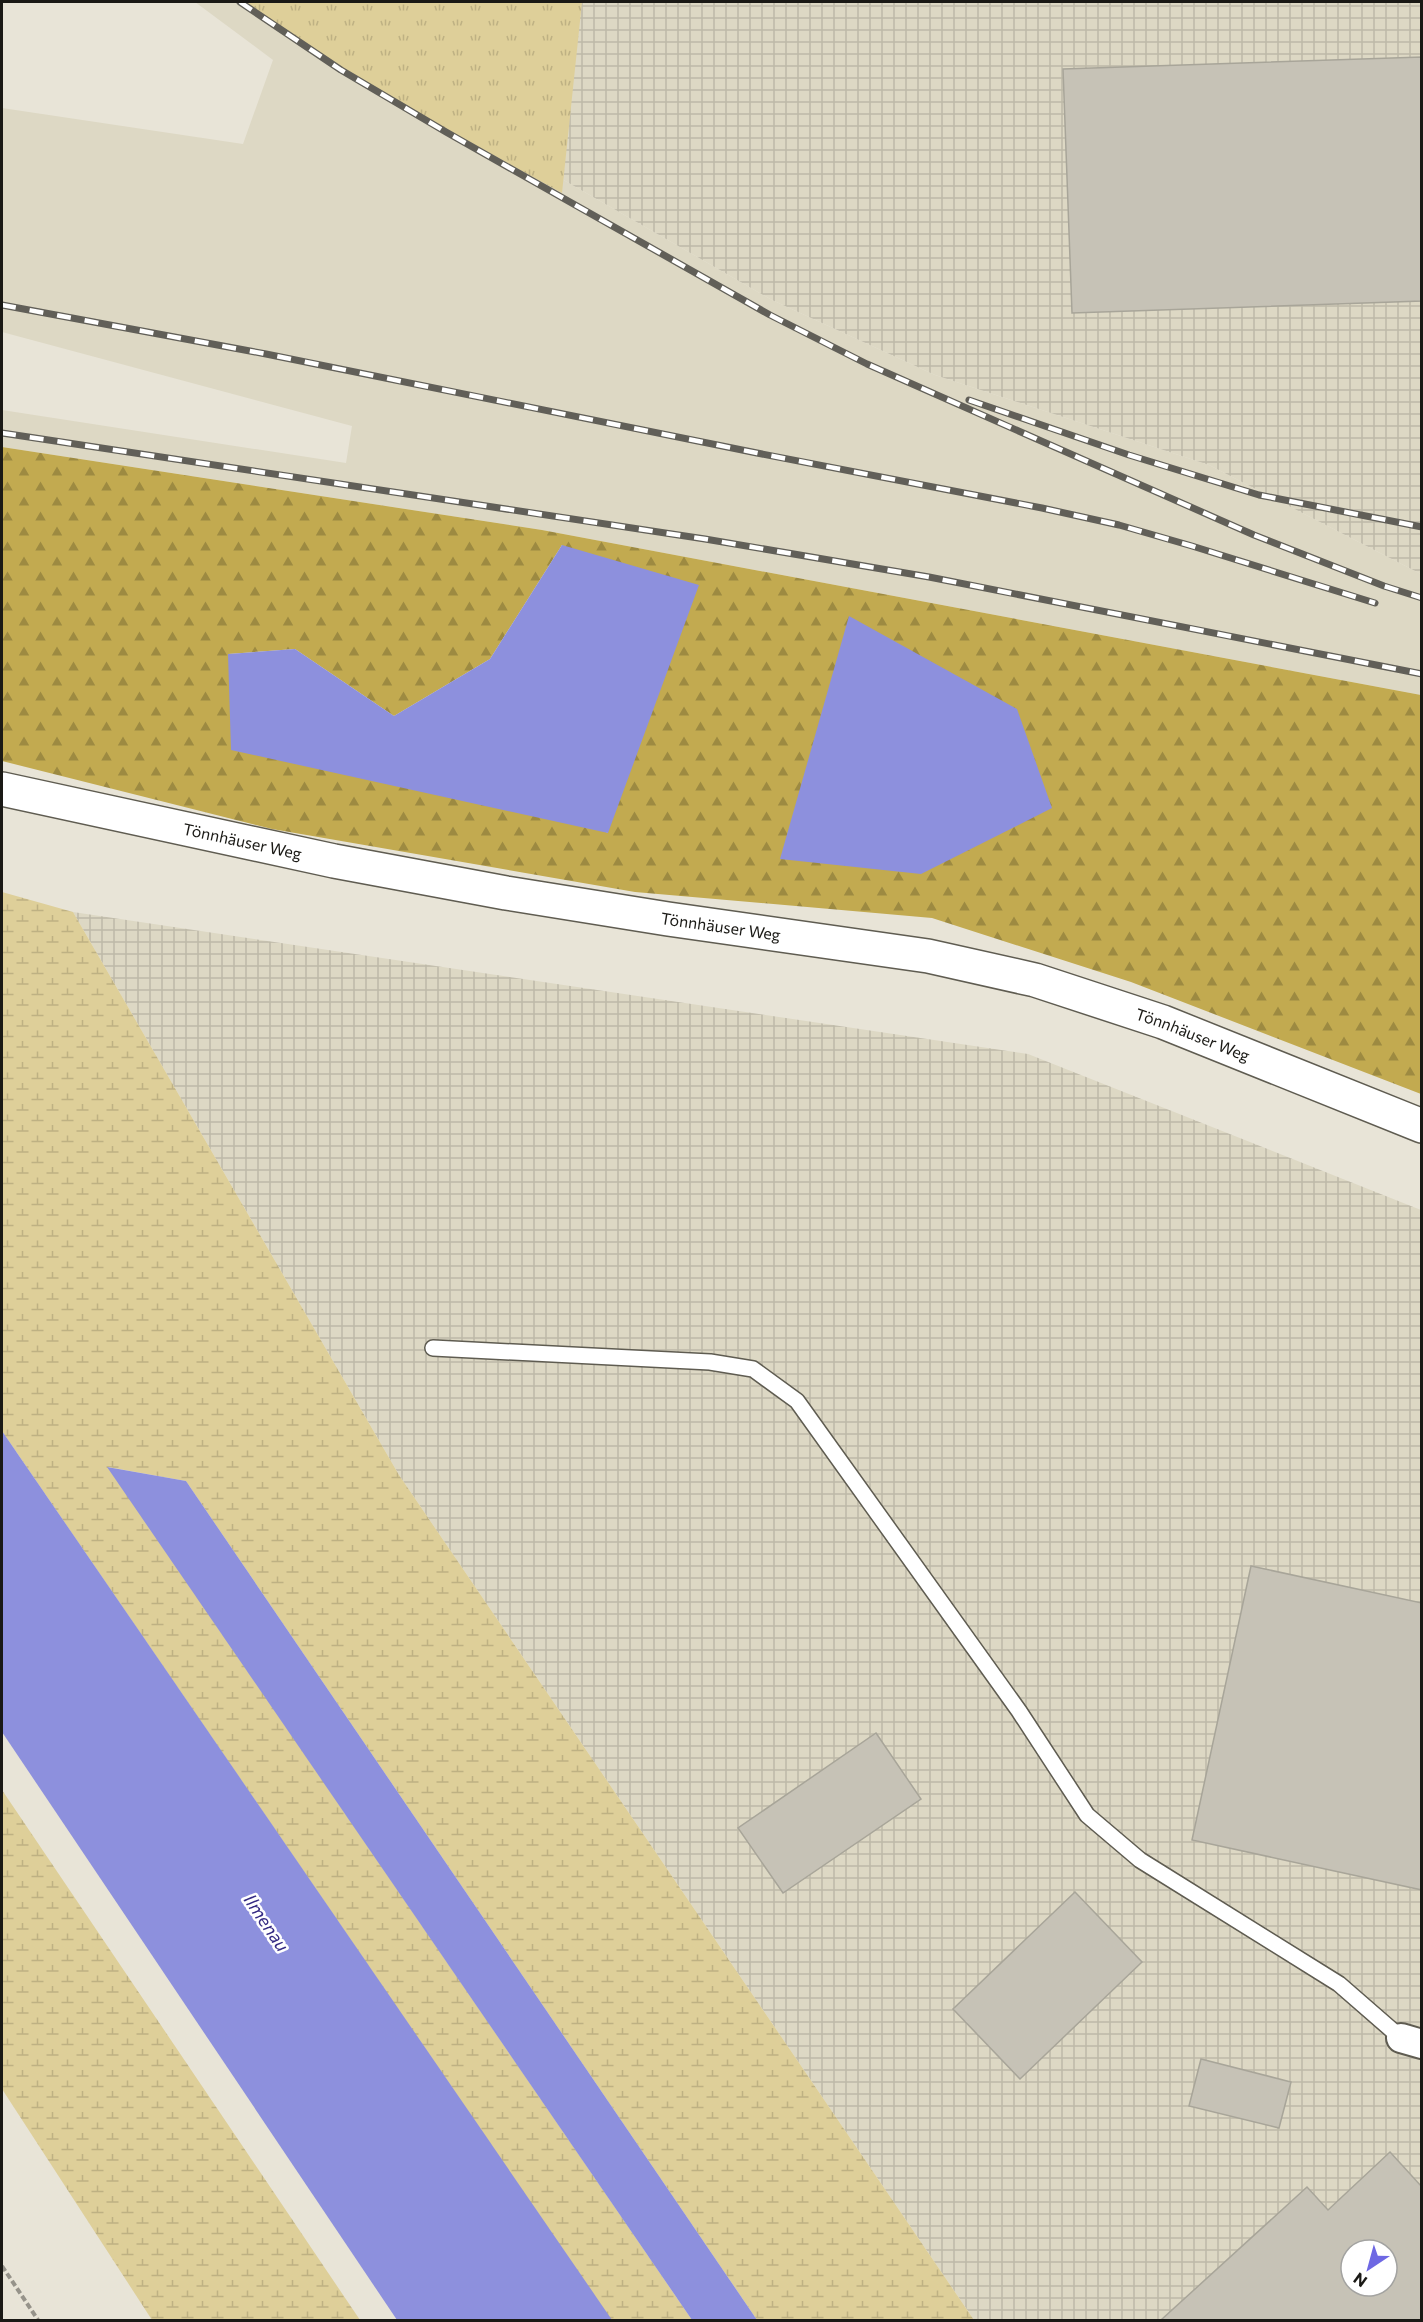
<svg xmlns="http://www.w3.org/2000/svg" width="1423" height="2322" viewBox="0 0 1423 2322" font-family="Commissioner,sans-serif">
<style>
.built{fill:#ddd8c4}
.industrial{fill:url(#industrial-grid);fill-rule:evenodd}
.grass{fill:url(#grass-tufts)}
.forest{fill:url(#forest-firs);fill-rule:evenodd}
.wetland{fill:url(#wetland-marsh)}
.water{fill:#8d90dd}
.building{fill:#c6c2b6;stroke:#a8a599;stroke-width:1.5;fill-rule:evenodd}
.lines{fill:none;stroke-linecap:round;stroke-linejoin:round}
.lane-casing{stroke:#5f5c51;stroke-width:18}
.street-casing{stroke:#5f5c51;stroke-width:32}
.secondary-casing{stroke:#5f5c51;stroke-width:36}
.path{stroke:#96938a;stroke-width:4;stroke-dasharray:6 3;stroke-linecap:butt}
.lane{stroke:#fff;stroke-width:15}
.street{stroke:#fff;stroke-width:28}
.secondary{stroke:#fff;stroke-width:33}
.rail-casing{stroke:#615f58;stroke-width:7}
.rail{stroke:#fff;stroke-width:4.5;stroke-dasharray:14;stroke-linecap:butt}
.labels{text-anchor:middle;stroke-width:5;stroke-linejoin:round;paint-order:stroke}
.street-label{font-size:16px;fill:#1a1915;stroke:#fff}
.water-label{font-size:18px;font-style:italic;fill:#342a83;stroke:#fff}
</style>
<defs>
<pattern id="industrial-grid" width="8" height="8" patternUnits="userSpaceOnUse" patternTransform="scale(1.5)"><rect width="8" height="8" fill="#ddd8c4"/><path d="M0 4h8M4 0v8" fill="none" stroke="#bdb9a8"/></pattern>
<pattern id="grass-tufts" width="24" height="20" patternUnits="userSpaceOnUse" patternTransform="scale(1.5)"><rect width="24" height="20" fill="#decf99"/><path d="M3 7l-1-3M5 7V3M7 7l1-3M15 17l-1-3M17 17v-4M19 17l1-3" fill="none" stroke="#beb183"/></pattern>
<pattern id="forest-firs" width="22" height="20" patternUnits="userSpaceOnUse" patternTransform="scale(1.5)"><rect width="22" height="20" fill="#c2aa50"/><path d="M5 1l3.5 6h-7zM16 11l3.5 6h-7z" fill="#9d8a41"/></pattern>
<pattern id="wetland-marsh" width="20" height="14" patternUnits="userSpaceOnUse" patternTransform="scale(1.5)"><rect width="20" height="14" fill="#decf99"/><path d="M1 5h8M5 5V1M11 12h8M15 12V8" fill="none" stroke="#beb183"/></pattern>
</defs>
<rect width="100%" height="100%" fill="#e8e4d7"/>
<!-- built -->
<path class="built" d="M195,2H268L449,114L772,300L935,375L1209,465L1421,574V695L542,530L2,447V410L346,463L352,426L2,332V108L243,144L273,60Z"/>
<!-- industrial -->
<g class="industrial">
<path d="M268,2H1421V574L1209,465L935,375L772,300L449,114Z"/>
<path d="M73,912L1028,1054L1421,1210V2320H974L399,1475ZM1351,2250H1387V2286H1351Z"/>
</g>
<!-- grass -->
<path class="grass" d="M238,2H582L562,193C452,132 341,73 238,2Z"/>
<!-- forest -->
<path class="forest" d="M2,447L542,530L1421,695V1094L1131,982L932,918L635,892L272,829L2,761ZM562,545L608,833L228,654L295,649L394,716L490,659Z"/>
<!-- wetland -->
<g class="wetland">
<path d="M2,892L73,912L399,1475L974,2320H757L186,1481L108,1467L692,2320H611L2,1431Z"/>
<path d="M2,1790L360,2320H152L2,2089Z"/>
</g>
<!-- water -->
<g class="water">
<path d="M562,545L699,585L608,833L231,750L228,654L295,649L394,716L490,659Z"/>
<path d="M849,616L1017,709L1052,808L921,874L780,859Z"/>
<path d="M2,1431L612,2320H397L2,1732Z"/>
<path d="M107,1467L186,1481L757,2320H692Z"/>
</g>
<!-- building -->
<g class="building">
<path d="M1422,57V301L1072,313L1063,69Z"/>
<path d="M1251,1566L1422,1603V1890L1192,1840Z"/>
<path d="M876,1733L921,1799L783,1893L738,1828Z"/>
<path d="M1075,1892L1142,1962L1020,2079L953,2009Z"/>
<path d="M1201,2059L1291,2082L1279,2128L1189,2106Z"/>
<path d="M1390,2152L1422,2187V2320H1161L1307,2187L1328,2210ZM1351,2250H1387V2286H1351Z"/>
</g>
<g class="lines">
<defs>
<path id="lane" d="M433,1348L710,1362L753,1369L797,1401L1019,1711L1087,1815L1140,1860L1339,1984L1401,2038"/>
<path id="street" d="M1401,2038L1422,2044"/>
<g id="secondary">
<path id="s1" d="M2,789L334,861L506,893L668,919L928,956L1035,980L1163,1022L1422,1126"/>
</g>
</defs>
<!-- lane casing -->
<use href="#lane" class="lane-casing"/>
<!-- street casing -->
<use href="#street" class="street-casing"/>
<!-- secondary casing -->
<use href="#secondary" class="secondary-casing"/>
<!-- path -->
<path class="path" d="M2,2266L38,2320"/>
<!-- lane -->
<use href="#lane" class="lane"/>
<!-- street -->
<use href="#street" class="street"/>
<!-- secondary -->
<use href="#secondary" class="secondary"/>
<defs>
<g id="rail">
<path d="M240,2L341,70L446,132L770,315L867,364L1254,535L1384,586L1422,598"/>
<path d="M2,305L266,354L757,453L1042,508L1119,525L1192,546L1375,603"/>
<path d="M969,400L1129,455L1259,495L1422,527"/>
<path d="M2,433L705,539L929,577L1422,674"/>
</g>
</defs>
<!-- rail casing -->
<use href="#rail" class="rail-casing"/>
<!-- rail -->
<use href="#rail" class="rail"/>
</g>
<g class="labels">
<!-- street labels -->
<g class="street-label">
<text dy="6" stroke="none"><textPath href="#s1" startOffset="246">Tönnhäuser Weg</textPath></text>
<text dy="6" stroke="none"><textPath href="#s1" startOffset="732">Tönnhäuser Weg</textPath></text>
<text dy="6" stroke="none"><textPath href="#s1" startOffset="1218">Tönnhäuser Weg</textPath></text>
</g>
<!-- water labels -->
<g class="water-label">
<text transform="translate(266 1923) rotate(56)" y="6">Ilmenau</text>
</g>
</g>
<!-- border -->
<rect width="1423" height="2322" fill="none" stroke="#1a1915" stroke-width="6"/>
<!-- north arrow -->
<g transform="translate(1369 2268) rotate(216)"><circle r="28" fill="#ffffff" stroke="#a3a3a1" stroke-width="1.5"/>
<path d="M0-4.5L10 22L0 15L-10 22Z" fill="#6e68e3"/>
<text y="-9" font-size="16" font-weight="bold" text-anchor="middle" fill="#1a1915">N</text>
</g>
</svg>
